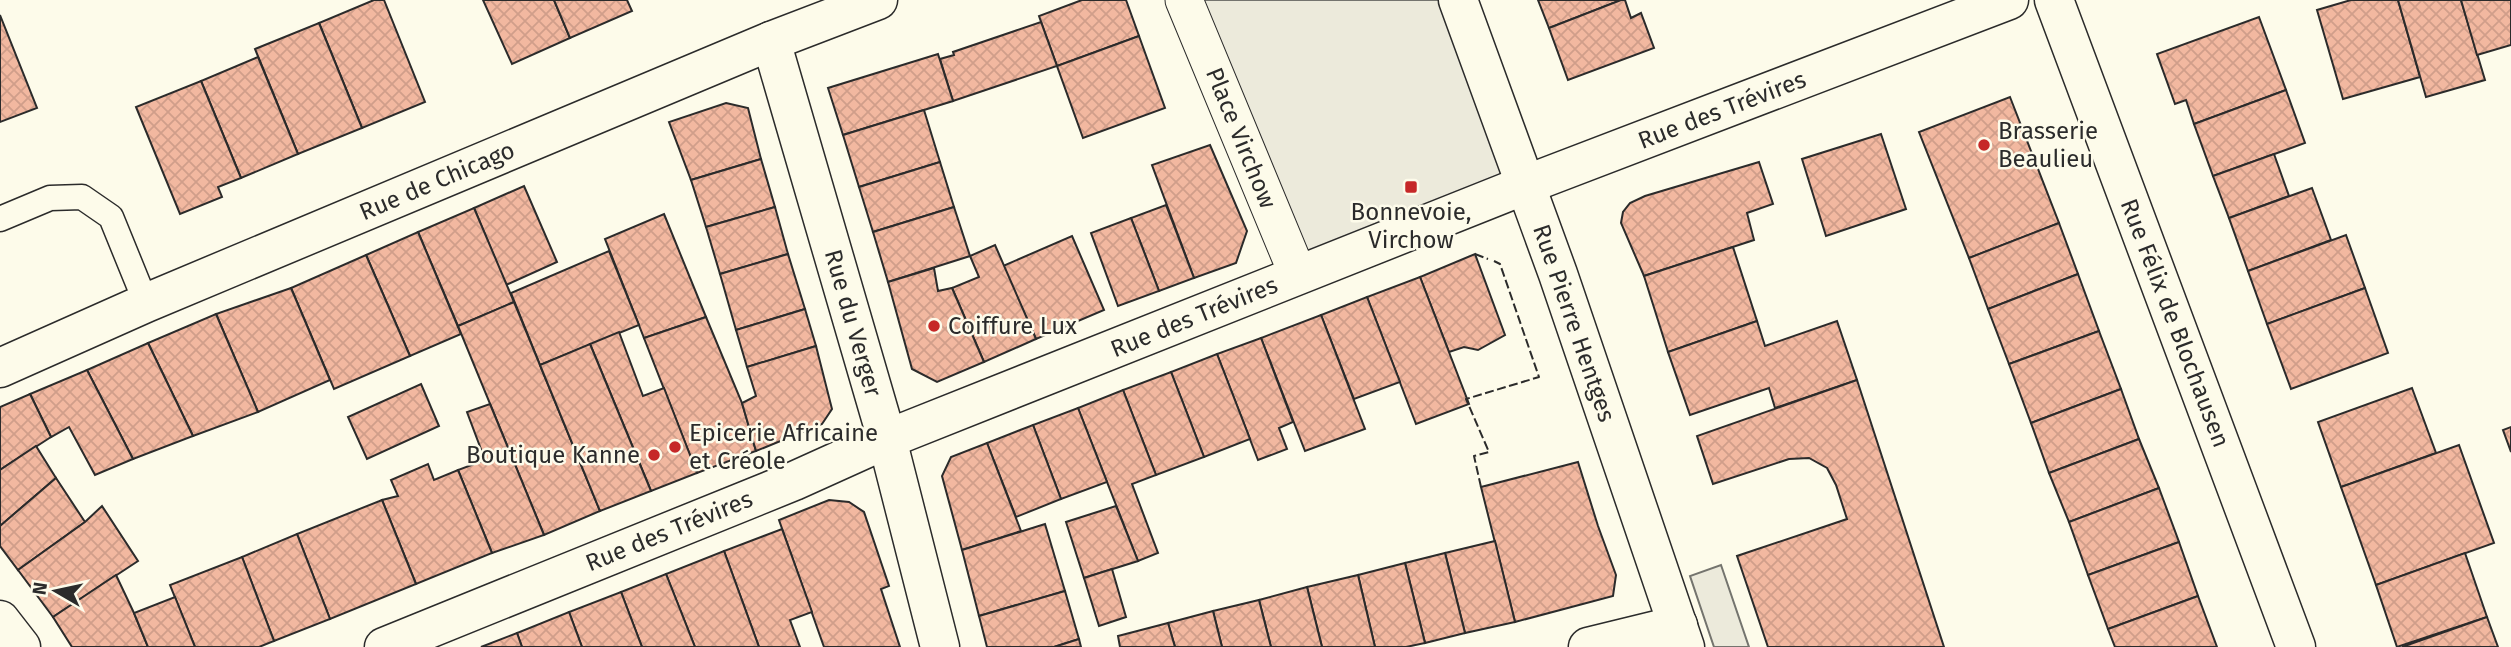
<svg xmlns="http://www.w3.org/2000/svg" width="2511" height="647" viewBox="0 0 2511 647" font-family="'Fira Sans',sans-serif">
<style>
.parking{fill:#eceadb;stroke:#74746e;stroke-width:2}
.building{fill:url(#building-cross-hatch);stroke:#2b2b2b;stroke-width:2}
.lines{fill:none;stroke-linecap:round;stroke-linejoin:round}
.service-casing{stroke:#2b2b2b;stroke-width:27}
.pedestrian-casing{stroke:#2b2b2b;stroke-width:39}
.minor-casing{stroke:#2b2b2b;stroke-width:41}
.service{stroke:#fdfbea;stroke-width:24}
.pedestrian{stroke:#fdfbea;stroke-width:37}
.minor{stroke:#fdfbea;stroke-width:38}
.fence{stroke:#2b2b2b;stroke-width:2;stroke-dasharray:9 3.5;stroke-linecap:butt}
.poi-dot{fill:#c62828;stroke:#fdfbea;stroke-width:2.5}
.labels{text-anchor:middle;stroke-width:5;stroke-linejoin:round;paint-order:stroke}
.street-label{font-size:24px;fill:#2b2b2b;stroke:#fdfbea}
.poi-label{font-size:24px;fill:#2b2b2b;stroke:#fdfbea;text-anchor:start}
</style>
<defs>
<pattern id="building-cross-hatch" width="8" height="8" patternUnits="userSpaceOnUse" patternTransform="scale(1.75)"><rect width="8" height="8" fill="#f2b8a0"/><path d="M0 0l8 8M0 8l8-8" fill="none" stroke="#d09e8a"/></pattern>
</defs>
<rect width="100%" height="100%" fill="#fdfbea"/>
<!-- parking -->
<g class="parking">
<path d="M1184,0H1458L1525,185L1298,275Z"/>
<path d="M1721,565L1749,647H1714L1690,576Z"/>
</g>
<!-- building -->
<g class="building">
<path d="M374,0H384L425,102L362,128L319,23Z"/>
<path d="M483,0H554L570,38L512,64Z"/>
<path d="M554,0H627L632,11L570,38Z"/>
<path d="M1082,0H1126L1139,36L1057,66L1039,16Z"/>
<path d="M1538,0H1621L1549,28Z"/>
<path d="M1621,0H1625L1631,18L1641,13L1654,48L1568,80L1549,28Z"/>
<path d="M2351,0H2398L2420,77L2343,99L2317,10Z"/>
<path d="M2398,0H2461L2485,80L2426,97Z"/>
<path d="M2461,0H2511V45L2477,55Z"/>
<path d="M0,15L37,108L0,122Z"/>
<path d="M2259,17L2286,90L2194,124L2186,100L2175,104L2157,54Z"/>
<path d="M1041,22L1057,66L953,101L940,59L954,55L953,52Z"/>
<path d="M319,23L362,128L298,154L255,49Z"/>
<path d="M1139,36L1165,108L1083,138L1057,66Z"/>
<path d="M938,54L953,101L843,135L828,88Z"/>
<path d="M258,57L298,154L241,178L201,81Z"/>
<path d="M201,81L241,178L218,187L222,197L180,214L136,107Z"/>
<path d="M2286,90L2305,143L2213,176L2194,124Z"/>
<path d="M2010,97L2059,223L1969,258L1919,132Z"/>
<path d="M726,103L748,108L761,159L691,180L669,122Z"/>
<path d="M924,110L940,162L859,187L843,135Z"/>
<path d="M1881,134L1906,209L1826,236L1802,159Z"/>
<path d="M1210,145L1247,231L1236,263L1194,278L1152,165Z"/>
<path d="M2274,154L2289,196L2229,218L2213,176Z"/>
<path d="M761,159L775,207L706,227L691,180Z"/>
<path d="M940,162L954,207L873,232L859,187Z"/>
<path d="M1759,162L1773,204L1747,213L1754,240L1644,276L1621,223L1623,212L1630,203L1645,196Z"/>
<path d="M524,186L557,262L506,285L474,208Z"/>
<path d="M2312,188L2331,240L2248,271L2229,218Z"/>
<path d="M1166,205L1194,278L1159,291L1131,218Z"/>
<path d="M775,207L788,254L720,274L706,227Z"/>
<path d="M954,207L970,256L888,282L873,232Z"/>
<path d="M474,208L514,302L458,326L418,232Z"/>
<path d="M664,214L706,317L644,338L605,239Z"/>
<path d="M1131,218L1159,291L1118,306L1091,233Z"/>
<path d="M2059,223L2078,274L1988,309L1969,258Z"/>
<path d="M418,232L461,334L410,356L366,255Z"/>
<path d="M2346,235L2365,288L2267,324L2248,271Z"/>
<path d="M1072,236L1104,310L1036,339L1003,266Z"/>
<path d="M995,245L1036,339L984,362L952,288L979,277L970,256Z"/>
<path d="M1733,247L1757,321L1668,352L1644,276Z"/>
<path d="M609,251L639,325L540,365L511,293Z"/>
<path d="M788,254L805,309L736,330L720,274Z"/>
<path d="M1475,254L1505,335L1478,350L1464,347L1449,352L1420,277Z"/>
<path d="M366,255L410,356L334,389L291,288Z"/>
<path d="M934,268L938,291L952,288L984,362L937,382L912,369L888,282Z"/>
<path d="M2078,274L2099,331L2009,364L1988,309Z"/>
<path d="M1420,277L1469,404L1416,424L1367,297Z"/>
<path d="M291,288L330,380L258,412L216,314Z"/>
<path d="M2365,288L2388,353L2291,389L2267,324Z"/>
<path d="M1367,297L1400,382L1354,399L1321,315Z"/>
<path d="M514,302L600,511L544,535L458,326Z"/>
<path d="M805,309L816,346L747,367L736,330Z"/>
<path d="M216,314L258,412L193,436L148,343Z"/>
<path d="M1321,315L1365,429L1305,451L1261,338Z"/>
<path d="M706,317L742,403L756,451L697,473L644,338Z"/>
<path d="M1757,321L1765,346L1837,321L1857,380L1775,408L1769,388L1690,415L1668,352Z"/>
<path d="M2099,331L2121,389L2031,423L2009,364Z"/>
<path d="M619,332L643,396L664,388L697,473L651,491L590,344Z"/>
<path d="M1261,338L1293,422L1279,428L1287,449L1258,460L1217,354Z"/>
<path d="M148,343L193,436L133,459L87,370Z"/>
<path d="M590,344L651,491L600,511L540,365Z"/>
<path d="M816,346L832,409L822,424L756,451L742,403L756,396L747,367Z"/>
<path d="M1217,354L1250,439L1204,457L1171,372Z"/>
<path d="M87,370L133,459L95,475L69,427L51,437L30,394Z"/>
<path d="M1171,372L1204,457L1156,475L1123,390Z"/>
<path d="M1857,380L1944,647H1768L1737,556L1847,519L1836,485L1827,468L1809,458L1789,459L1713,484L1697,436Z"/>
<path d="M421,384L439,426L367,459L348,417Z"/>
<path d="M2412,388L2436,453L2341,487L2318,422Z"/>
<path d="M2121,389L2139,439L2049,473L2031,423Z"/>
<path d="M1123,390L1156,475L1132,484L1158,553L1138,561L1078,408Z"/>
<path d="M30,394L51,437L0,470V407Z"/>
<path d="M490,404L544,535L492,553L458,470L485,460L467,412Z"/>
<path d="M1078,408L1107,482L1061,499L1033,425Z"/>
<path d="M1033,425L1061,499L1016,517L987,443Z"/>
<path d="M2511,427V452L2503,430Z"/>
<path d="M2139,439L2159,488L2069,522L2049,473Z"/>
<path d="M987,443L1021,531L962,550L942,476L951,457Z"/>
<path d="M2459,445L2494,543L2376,585L2341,487Z"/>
<path d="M36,446L56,478L0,526V470Z"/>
<path d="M1578,462L1598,526L1616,575L1613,596L1515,622L1481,487Z"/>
<path d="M428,464L434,480L458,470L492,553L416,584L382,500L398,496L391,480Z"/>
<path d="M56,478L85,522L18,570L0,546V526Z"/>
<path d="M2159,488L2179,542L2088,575L2069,522Z"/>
<path d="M382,500L416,584L330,619L297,534Z"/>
<path d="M829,500L849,502L864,512L889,586L881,589L900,647H824L779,520Z"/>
<path d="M102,506L138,561L53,617L18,570L85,522Z"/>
<path d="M1116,506L1138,561L1084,578L1066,522Z"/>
<path d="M1045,524L1065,591L979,616L962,550Z"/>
<path d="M782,529L812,612L790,620L800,647H759L724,551Z"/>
<path d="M297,534L330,619L274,641L242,557Z"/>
<path d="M1495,541L1515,622L1465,633L1445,553Z"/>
<path d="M2179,542L2198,596L2108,629L2088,575Z"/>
<path d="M724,551L759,647H695L666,574Z"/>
<path d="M1445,553L1465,633L1425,643L1405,563Z"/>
<path d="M2465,553L2487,617L2397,647L2376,585Z"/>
<path d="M242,557L274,641L259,647H195L170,585Z"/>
<path d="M1405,563L1425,643L1406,647H1375L1358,575Z"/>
<path d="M1112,569L1126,617L1099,626L1084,578Z"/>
<path d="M666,574L695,647H642L621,592Z"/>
<path d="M116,575L134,613L148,647H72L53,617Z"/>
<path d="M1358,575L1375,647H1322L1307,587Z"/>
<path d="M1307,587L1322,647H1271L1259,600Z"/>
<path d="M1065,591L1079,639L1054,647H987L979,616Z"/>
<path d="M621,592L642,647H582L569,612Z"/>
<path d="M2198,596L2217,647H2115L2108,629Z"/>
<path d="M175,597L195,647H148L134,613Z"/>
<path d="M1259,600L1271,647H1222L1213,611Z"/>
<path d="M1213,611L1222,647H1175L1168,623Z"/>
<path d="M569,612L582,647H522L517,633Z"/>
<path d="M2487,617L2498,647H2402Z"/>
<path d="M1168,623L1175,647H1120L1118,636Z"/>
<path d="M517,633L522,647H481Z"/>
<path d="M1079,639L1081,647H1054Z"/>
</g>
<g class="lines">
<defs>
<path id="service" d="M0,219L50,198L82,197L111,217L146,303"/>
<path id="pedestrian" d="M1184,0L1298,275"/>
<g id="minor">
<path d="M1458,0L1558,274L1685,647"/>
<path d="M2054,0L2296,647"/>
<path d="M771,41L887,439L940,647"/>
<path d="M0,368L146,303L771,41L878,0"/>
<path d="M0,620L21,647"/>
<path d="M384,647L794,481L887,439L1525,185L2009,0"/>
<path d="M1588,647L1678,625"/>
</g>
</defs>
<!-- service casing -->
<use href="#service" class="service-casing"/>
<!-- pedestrian casing -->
<use href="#pedestrian" class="pedestrian-casing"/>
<!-- minor casing -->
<use href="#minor" class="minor-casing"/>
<!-- service -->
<use href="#service" class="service"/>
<!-- pedestrian -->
<use href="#pedestrian" class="pedestrian"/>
<!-- minor -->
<use href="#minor" class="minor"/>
<!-- fence -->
<g class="fence">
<path d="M1475,254L1488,259"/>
<path d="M1481,487L1474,456L1489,452L1466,399L1539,377L1500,264L1494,261"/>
</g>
</g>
<!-- markers -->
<g class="poi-dot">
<circle cx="1984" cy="145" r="7"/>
<rect x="1404" y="180" width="14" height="14" rx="3.5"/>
<circle cx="934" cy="326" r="7"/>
<circle cx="675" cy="447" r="7"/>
<circle cx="654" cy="455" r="7"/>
</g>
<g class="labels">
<!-- street labels -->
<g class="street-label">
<text transform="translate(1722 110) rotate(-21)" y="8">Rue des Trévires</text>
<text transform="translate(1241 138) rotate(68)" y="8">Place Virchow</text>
<text transform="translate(437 181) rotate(-23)" y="8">Rue de Chicago</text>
<text transform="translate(1194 317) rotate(-22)" y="8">Rue des Trévires</text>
<text transform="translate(853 323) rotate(74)" y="8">Rue du Verger</text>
<text transform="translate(1574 323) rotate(71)" y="8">Rue Pierre Hentges</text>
<text transform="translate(2175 323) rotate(69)" y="8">Rue Félix de Blochausen</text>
<text transform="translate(669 531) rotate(-22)" y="8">Rue des Trévires</text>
</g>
<!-- poi labels -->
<g class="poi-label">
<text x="1998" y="139">Brasserie<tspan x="1998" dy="28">Beaulieu</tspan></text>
<text x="1411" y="220" text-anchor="middle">Bonnevoie,<tspan x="1411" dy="28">Virchow</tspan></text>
<text x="948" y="334">Coiffure Lux</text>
<text x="689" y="441">Epicerie Africaine<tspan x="689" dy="28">et Créole</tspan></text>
<text x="640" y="463" text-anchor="end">Boutique Kanne</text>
</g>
</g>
<!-- north arrow -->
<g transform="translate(56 591) rotate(279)" stroke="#fdfbea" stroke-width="5" paint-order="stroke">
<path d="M0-5L12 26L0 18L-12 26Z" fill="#2b2b2b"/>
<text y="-10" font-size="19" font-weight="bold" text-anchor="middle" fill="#2b2b2b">N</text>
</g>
</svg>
